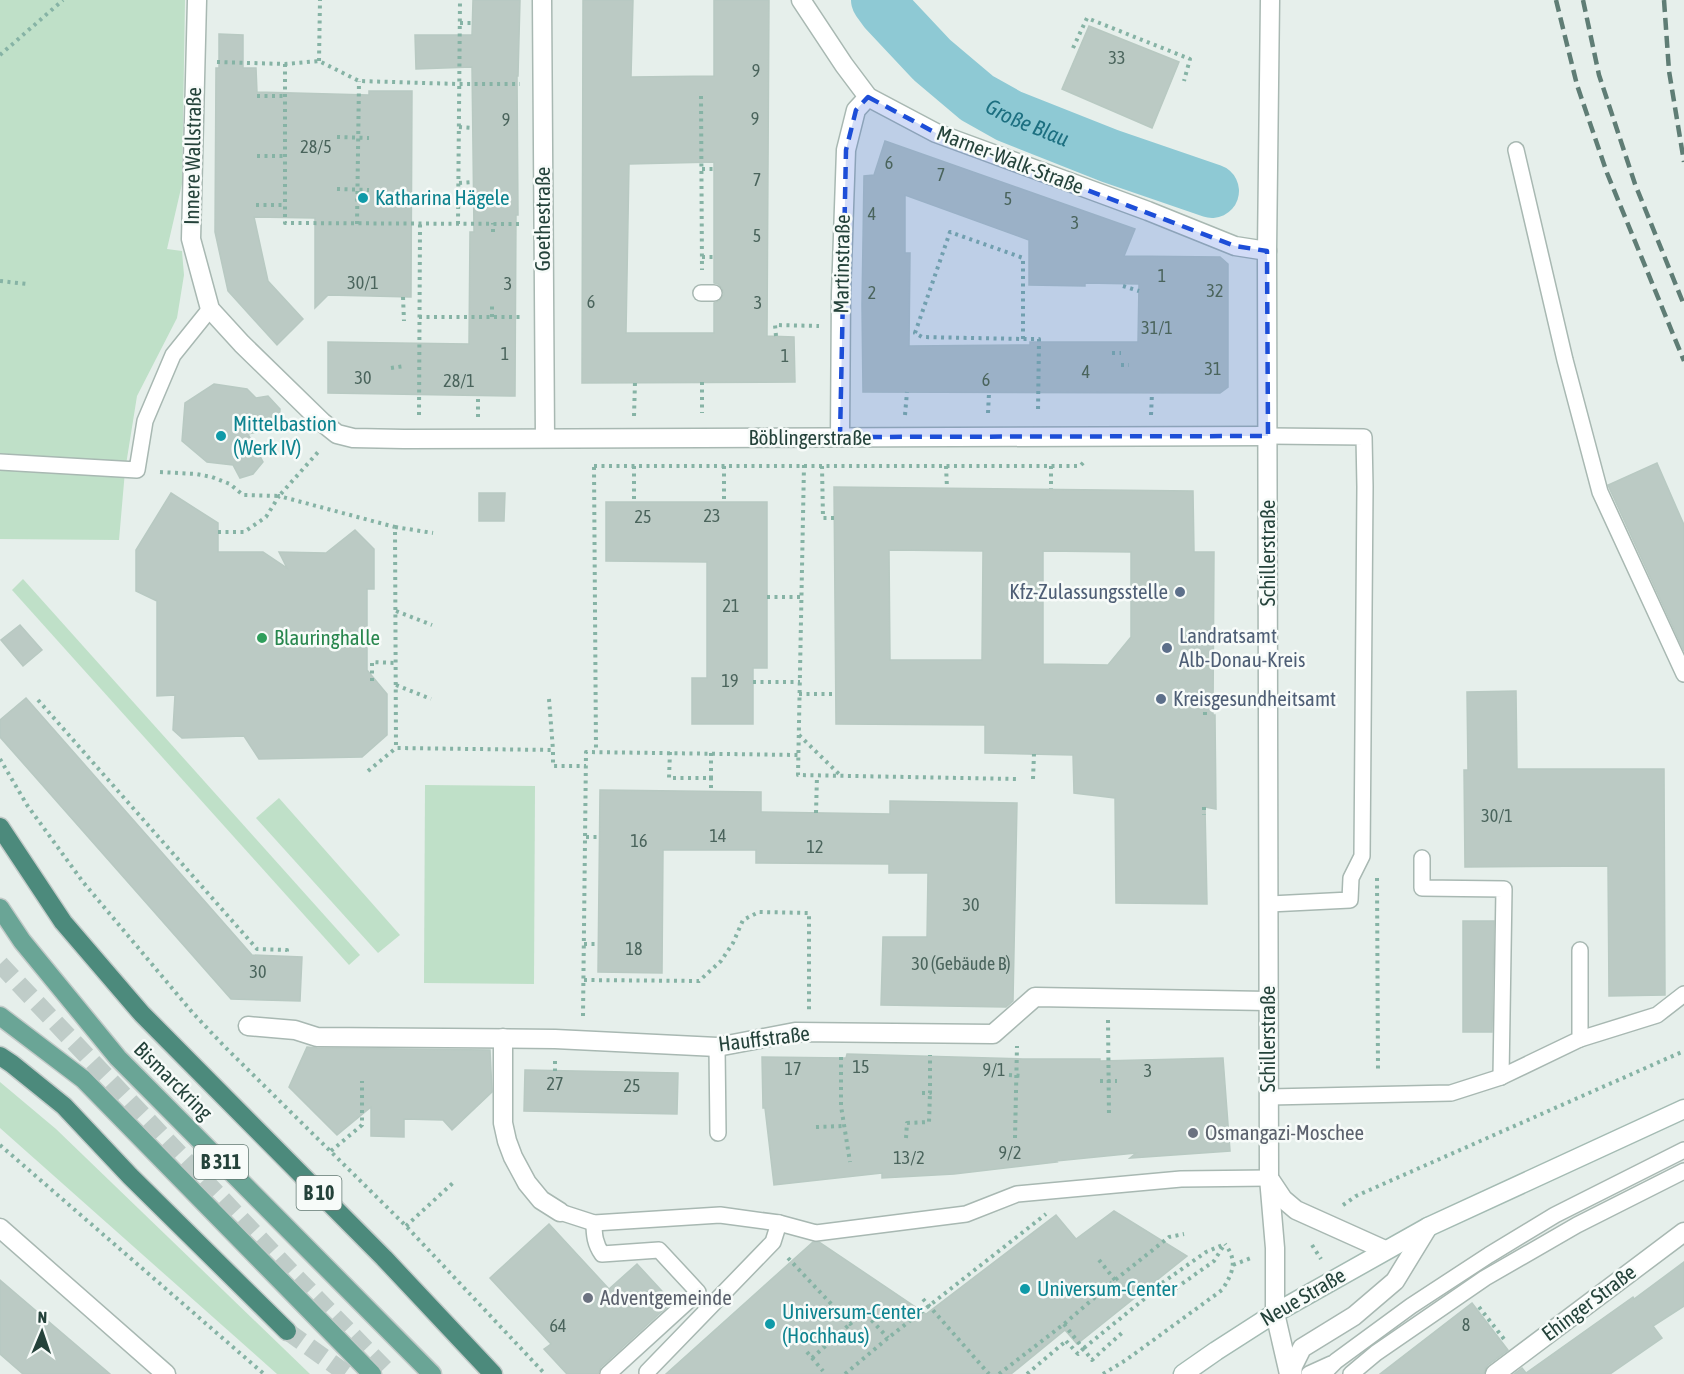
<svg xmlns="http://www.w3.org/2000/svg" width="1684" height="1374" viewBox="0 0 1684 1374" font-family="'Asap Condensed',sans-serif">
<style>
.green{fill:#bfe0c8}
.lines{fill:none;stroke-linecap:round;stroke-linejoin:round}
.river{stroke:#8ec9d4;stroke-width:54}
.building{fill:#bbcac4;stroke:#b8c9c2;stroke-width:1.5;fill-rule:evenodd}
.trunk-tunnel{stroke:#bfccc8;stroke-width:18;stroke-dasharray:18 9;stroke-linecap:butt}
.service-casing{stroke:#a8b8b2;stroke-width:18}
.minor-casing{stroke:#a8b8b2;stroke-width:21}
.secondary-casing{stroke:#a4bbb3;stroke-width:21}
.primary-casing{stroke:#c2cac8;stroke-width:21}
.trunk-casing{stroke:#c2cac8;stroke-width:21}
.path{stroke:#86b3a5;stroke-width:4;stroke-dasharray:3 4.5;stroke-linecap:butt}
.service{stroke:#fff;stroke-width:15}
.minor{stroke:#fff;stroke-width:18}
.secondary{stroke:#fff;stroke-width:18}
.primary{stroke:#6aa596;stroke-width:18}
.trunk{stroke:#4c8a7c;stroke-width:18}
.rail{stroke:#5f7d75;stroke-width:4.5;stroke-dasharray:12 6;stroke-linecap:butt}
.path-bridge{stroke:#86b3a5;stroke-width:4;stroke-dasharray:3 4.5;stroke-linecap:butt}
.marked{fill:#1d4ed8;fill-opacity:0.2;stroke:#1d4ed8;stroke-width:4.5;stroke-dasharray:12 8;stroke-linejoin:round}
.culture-dot{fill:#0f9aa8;stroke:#f7fbf9;stroke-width:2}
.service-dot{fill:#5c6f8a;stroke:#f7fbf9;stroke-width:2}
.leisure-dot{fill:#2e9e5b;stroke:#f7fbf9;stroke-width:2}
.worship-dot{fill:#6b7280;stroke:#f7fbf9;stroke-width:2}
.labels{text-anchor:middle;stroke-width:5;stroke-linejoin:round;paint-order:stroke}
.number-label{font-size:18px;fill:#4a645c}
.shield{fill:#f7fbf9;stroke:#637a73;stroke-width:1.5}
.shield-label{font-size:20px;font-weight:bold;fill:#24423a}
.street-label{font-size:21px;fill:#24423a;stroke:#f7fbf9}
.culture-label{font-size:21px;fill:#0d838f;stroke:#f7fbf9;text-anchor:start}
.service-label{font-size:21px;fill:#4e5e75;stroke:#f7fbf9;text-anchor:start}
.leisure-label{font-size:21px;fill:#27864d;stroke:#f7fbf9;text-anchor:start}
.worship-label{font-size:21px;fill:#5b616d;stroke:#f7fbf9;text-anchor:start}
.water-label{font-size:22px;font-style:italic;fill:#1c6f80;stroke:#f7fbf9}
</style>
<rect width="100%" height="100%" fill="#e6efeb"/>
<!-- green -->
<g class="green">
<path d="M0,0H185L182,184L167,249L182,251L184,275L177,318L137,396L125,471L119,540L0,539Z"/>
<path d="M23,579L360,955L349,965L12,590Z"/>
<path d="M425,785L535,786L534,984L424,983Z"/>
<path d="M279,798L400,935L378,953L256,818Z"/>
<path d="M0,1082L56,1129L310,1374H277L0,1128Z"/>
</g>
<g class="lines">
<!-- river -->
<path class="river" id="s1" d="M878,0L886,11L932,60L977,98L1009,116L1110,156L1212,191"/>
</g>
<!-- building -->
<g class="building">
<path d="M473,0H520L518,76H517L518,215H516L515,396L328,393V342L469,344L470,232H474L472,67L416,69L415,35H472Z"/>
<path d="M583,0H633L631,77L714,76V0H769L767,336L794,337L795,382L582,383ZM714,162V283L718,284L722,288L724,294L719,301L714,303V333H626L629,164Z"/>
<path d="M1089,26L1179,62L1152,128L1062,89Z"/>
<path d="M219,34L243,35V68H256L257,92L369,95V91H412L411,297L328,295L315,308V218L254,217L268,281L303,319L277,345L228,291L215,232L216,68H219Z"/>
<path d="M885,141L1135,229L1124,256L1220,257L1228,264V387L1220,393L863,392L862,305L864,176L874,175ZM905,195L1029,240V285L1085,286V283L1139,284L1138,342H1030V345L909,346L910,253H905Z"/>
<path d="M214,384L247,389L256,398L268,396L280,409L279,427L248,434L263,462L253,474L240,478L233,465L207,462L182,441L185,403Z"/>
<path d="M1657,463L1684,525V651L1608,485Z"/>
<path d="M834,487L1193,491L1194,552H1214L1213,715H1215L1216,809L1205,807L1207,904L1116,903L1115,798L1074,793L1073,755L985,753V725L836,724ZM889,550L983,551L982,660H890ZM1043,551L1131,552V637L1108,665L1043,664Z"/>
<path d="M171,493L218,523V552H263L287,568L279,552L326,553L355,530L374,549V589H367V670L387,694V735L362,757L259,759L244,736L182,738L173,730L175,695L157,696V601L136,591V550Z"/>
<path d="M479,493H505L504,521H479Z"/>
<path d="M606,502H767V668H753V724H692V678H707V562L606,561Z"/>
<path d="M20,625L42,650L23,666L1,640Z"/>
<path d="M1516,691L1517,769H1664L1665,995L1609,996L1608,866L1465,867L1464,770H1468L1467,692Z"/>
<path d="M26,698L252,955L302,957L300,1001L231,999L0,737V720Z"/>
<path d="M600,790L761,792V812L890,814V801L1017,803L1013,1001L1006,1007L881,1005L883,937H927L928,873H889V864L756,863V850H663L662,973L598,972Z"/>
<path d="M1463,921H1494L1492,1032H1463Z"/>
<path d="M307,1047L317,1048L490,1050L492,1092L452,1130L443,1120L404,1119V1137L371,1136V1107L337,1135L289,1087Z"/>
<path d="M847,1054L1023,1059H1100V1061L1223,1058L1230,1151L1130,1158L1136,1153L1056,1161L1057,1162L954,1174L882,1178V1173L774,1185L765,1108H763L762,1057L846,1058Z"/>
<path d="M525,1070L678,1073L677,1114L524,1111Z"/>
<path d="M1114,1211L1187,1256L1077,1344L1065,1330L1011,1374H666L813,1242H819L926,1314L1056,1215L1076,1239Z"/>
<path d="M549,1224L609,1289L637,1264L672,1302L601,1367L598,1374H567L544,1349L551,1344L490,1278Z"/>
<path d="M1684,1262V1306L1653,1326L1662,1338L1610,1374H1514L1522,1368L1526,1373L1633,1297L1634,1299Z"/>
<path d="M0,1280L110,1374H23L0,1354Z"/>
<path d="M1472,1303L1508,1350L1488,1365L1485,1369L1484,1374H1380Z"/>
</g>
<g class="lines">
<!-- trunk-tunnel -->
<g class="trunk-tunnel">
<path d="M0,964L292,1273L390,1374"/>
<path d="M287,1331L347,1374"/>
</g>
<defs>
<g id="service">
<path d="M1516,150L1565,360L1600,492L1684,674"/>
<path d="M701,293H714"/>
<path d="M0,462L137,470L145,421L173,355L210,309"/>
<path d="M1422,858V888L1504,889L1501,1077"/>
<path d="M1268,904L1350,900L1351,878L1362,856L1365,487L1364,437L1268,436"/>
<path d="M1580,1039L1657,1015L1684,994"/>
<path d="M717,1047L718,1133"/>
<path d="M1268,1097L1451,1093L1501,1077L1580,1039V950"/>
<path d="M560,1212L594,1223L720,1215L779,1223L816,1233L966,1214L1017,1194L1181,1179L1269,1178"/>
<path d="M594,1223C594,1235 595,1244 602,1254L659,1250L698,1292L608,1374"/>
<path d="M647,1372L773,1242L779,1223"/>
<path d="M1309,1374L1331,1364"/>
<path d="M1323,1374L1336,1361L1411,1306L1489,1255L1555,1215L1684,1150"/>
<path d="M1351,1374L1376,1353L1485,1278L1577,1225L1684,1171"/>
</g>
<g id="minor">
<path d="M197,0L191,239L210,309L242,344L322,422L337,434L353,438L404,439L1268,436"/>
<path d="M542,0L545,438"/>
<path d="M801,0L844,65L868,97L936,133L1148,211L1235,246L1267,251"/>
<path d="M1270,0L1267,251L1269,1178L1275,1248V1313L1289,1374"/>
<path d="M840,437L841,294L846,150L856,110L868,97"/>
<path d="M248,1026L295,1030L317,1037L555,1039L717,1047L795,1032L993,1034L1035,997L1268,1001"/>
<path d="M503,1038V1123L507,1141L513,1157L527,1183L541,1200L560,1212"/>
<path d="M1271,1181L1283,1199L1296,1210L1385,1250"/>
<path d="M0,1228L166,1374"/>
<path d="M1292,1374L1293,1366L1302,1348L1354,1316L1395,1281L1428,1227"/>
<path d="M1495,1374L1684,1232"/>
</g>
<path id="secondary" d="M1183,1374L1216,1351L1275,1313L1428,1227L1684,1109"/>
<g id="primary">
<path d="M0,908L22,941L118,1058L432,1374"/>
<path d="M0,1016L83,1079L372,1374"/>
</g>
<g id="trunk">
<path d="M0,827L63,922L142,1014L384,1258L493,1374"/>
<path d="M0,1056L12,1064L64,1106L130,1176L287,1331"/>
</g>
</defs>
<!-- service casing -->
<use href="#service" class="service-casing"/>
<!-- minor casing -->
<use href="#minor" class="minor-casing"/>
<!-- secondary casing -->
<use href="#secondary" class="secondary-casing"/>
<!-- primary casing -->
<use href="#primary" class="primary-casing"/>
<!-- trunk casing -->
<use href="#trunk" class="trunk-casing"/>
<!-- path -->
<g class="path">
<path d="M460,23H473"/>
<path d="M1073,48L1087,18L1190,59L1184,81"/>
<path d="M0,55L63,0"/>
<path d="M319,61L320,0"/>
<path d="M217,62L285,64L319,61L359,81L458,84H520"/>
<path d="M285,64V223L520,224"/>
<path d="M257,96H285"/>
<path d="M701,96L702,270"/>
<path d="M459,127L473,128"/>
<path d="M337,137L369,138"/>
<path d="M257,156H285"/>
<path d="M702,169H714"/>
<path d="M459,183L473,182"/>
<path d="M337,189L369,190"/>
<path d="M256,205H285"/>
<path d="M357,224L359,81"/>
<path d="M458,224L460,0"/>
<path d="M493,232V223"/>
<path d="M702,257H714"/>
<path d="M0,281L27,284"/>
<path d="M1123,286L1139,291"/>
<path d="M403,297L404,321"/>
<path d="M419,317H521"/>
<path d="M492,317V306"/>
<path d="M776,336L775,325L819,326"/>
<path d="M1023,339V258L950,232L915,333L922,337L1023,339H1039L1038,412"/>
<path d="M1112,353H1121"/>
<path d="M1121,365H1129"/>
<path d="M391,368L404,366"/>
<path d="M702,382V413"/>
<path d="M988,413L989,393"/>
<path d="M419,415L420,224"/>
<path d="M905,415L907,392"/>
<path d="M1151,415L1152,393"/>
<path d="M634,416L635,382"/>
<path d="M478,417V395"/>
<path d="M804,465L798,775L1017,779"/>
<path d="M594,466H1080L1084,462"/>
<path d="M634,466V502"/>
<path d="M724,466V502"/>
<path d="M822,466L823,518H834"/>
<path d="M946,466L947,488"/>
<path d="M1051,466V489"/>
<path d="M594,467L596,751"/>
<path d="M160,472L196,474L212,477L230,484L243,495L279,496L319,451"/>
<path d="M395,527L433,533"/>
<path d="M218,532H244L266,517L279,496L395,527L396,748L553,750V766H586"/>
<path d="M767,597H801"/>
<path d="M396,611L432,625"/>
<path d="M372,681V662L396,663"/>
<path d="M753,682H800"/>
<path d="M396,685L431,699"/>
<path d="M799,694H835"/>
<path d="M549,699L553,750"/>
<path d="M38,700L257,949L287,950V956"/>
<path d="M1194,703H1244"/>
<path d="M1205,715V703"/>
<path d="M799,735L841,776"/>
<path d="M670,752L669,778H711V791"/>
<path d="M711,753V778"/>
<path d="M0,759L27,805L83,882L192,1012L224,1046L406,1226L545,1374"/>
<path d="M368,771L396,748"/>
<path d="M1033,779L1034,754"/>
<path d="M1204,807V815"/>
<path d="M816,813L817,776"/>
<path d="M586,837H599"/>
<path d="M1377,878L1378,1071"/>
<path d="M584,944H598"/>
<path d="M584,980L699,981L721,961L733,943L743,920L759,912L809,913V1010"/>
<path d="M583,1016L586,752L798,755"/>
<path d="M1108,1020L1109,1116"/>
<path d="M841,1057V1106L850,1162"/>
<path d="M555,1061V1071"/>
<path d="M1009,1075L1022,1076"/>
<path d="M1100,1081H1117"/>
<path d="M922,1093H930V1055"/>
<path d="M816,1127L844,1126"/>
<path d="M906,1138L907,1123L929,1122L930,1093"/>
<path d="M1015,1138L1017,1046"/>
<path d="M0,1145L264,1374"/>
<path d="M331,1151L362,1125V1081"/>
<path d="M1343,1205L1356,1196L1684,1051"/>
<path d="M406,1226L455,1181"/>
<path d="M1312,1245L1321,1259"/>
<path d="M788,1258L850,1324L864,1312L888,1338"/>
<path d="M1099,1260L1115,1280"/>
<path d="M1233,1265L1251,1258"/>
<path d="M1162,1283L1206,1252L1225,1244"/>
<path d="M1176,1288L1214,1261L1224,1245"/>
<path d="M923,1299L989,1374"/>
<path d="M1479,1307L1504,1339"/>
<path d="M1064,1324L1092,1360L1123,1332"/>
<path d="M1084,1348L1165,1282"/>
<path d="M807,1352L823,1371"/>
<path d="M812,1358L850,1324"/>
<path d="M845,1374L888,1338L1046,1214"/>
<path d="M999,1374L1064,1324L1115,1280L1169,1237L1184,1234"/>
<path d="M1027,1374L1066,1341"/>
<path d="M1103,1374L1126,1360L1222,1290C1233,1273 1238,1261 1225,1244"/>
</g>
<!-- service -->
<use href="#service" class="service"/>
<!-- minor -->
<use href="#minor" class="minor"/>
<!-- secondary -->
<use href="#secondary" class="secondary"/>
<!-- primary -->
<use href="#primary" class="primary"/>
<!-- trunk -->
<use href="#trunk" class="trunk"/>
<!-- rail -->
<g class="rail">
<path d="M1556,0L1577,85L1607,173L1684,361"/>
<path d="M1583,0L1599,75L1635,184L1684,305"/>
<path d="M1664,0L1669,71L1684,162"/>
</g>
<!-- path-bridge -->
<path class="path-bridge" d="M1066,1341L1078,1354L1084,1348"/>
</g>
<!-- marked area -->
<path class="marked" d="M868,97L936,133L1235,246L1267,251L1268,436L840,437L846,150L856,110Z"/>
<!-- markers -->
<g class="culture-dot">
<circle cx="363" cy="198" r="6"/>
<circle cx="221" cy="436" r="6"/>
<circle cx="1025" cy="1289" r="6"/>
<circle cx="770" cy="1324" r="6"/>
</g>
<g class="service-dot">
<circle cx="1180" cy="592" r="6"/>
<circle cx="1167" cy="648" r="6"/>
<circle cx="1161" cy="699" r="6"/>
</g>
<circle class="leisure-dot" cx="262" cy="638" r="6"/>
<g class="worship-dot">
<circle cx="1193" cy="1133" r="6"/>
<circle cx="588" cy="1298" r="6"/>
</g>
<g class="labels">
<!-- number labels -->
<g class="number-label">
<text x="1117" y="64">33</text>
<text x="756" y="77">9</text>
<text x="755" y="125">9</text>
<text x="506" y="126">9</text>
<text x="316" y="153">28/5</text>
<text x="889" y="169">6</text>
<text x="941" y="181">7</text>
<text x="757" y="186">7</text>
<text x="1008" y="205">5</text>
<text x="872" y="220">4</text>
<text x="1075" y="229">3</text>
<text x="757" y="242">5</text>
<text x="1162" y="282">1</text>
<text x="363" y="289">30/1</text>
<text x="508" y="290">3</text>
<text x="1215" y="297">32</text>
<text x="872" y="299">2</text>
<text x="591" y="308">6</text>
<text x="758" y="309">3</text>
<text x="1157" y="334">31/1</text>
<text x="505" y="360">1</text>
<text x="785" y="362">1</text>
<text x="1213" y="375">31</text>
<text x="1086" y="378">4</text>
<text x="363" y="384">30</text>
<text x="986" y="386">6</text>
<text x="459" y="387">28/1</text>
<text x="712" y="522">23</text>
<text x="643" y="523">25</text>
<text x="731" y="612">21</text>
<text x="730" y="687">19</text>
<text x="1497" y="822">30/1</text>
<text x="718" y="842">14</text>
<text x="639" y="847">16</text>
<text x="815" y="853">12</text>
<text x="971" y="911">30</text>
<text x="634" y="955">18</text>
<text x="961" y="970">30 (Gebäude B)</text>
<text x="258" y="978">30</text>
<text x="861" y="1073">15</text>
<text x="793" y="1075">17</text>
<text x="994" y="1076">9/1</text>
<text x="1148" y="1077">3</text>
<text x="555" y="1090">27</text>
<text x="632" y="1092">25</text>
<text x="1010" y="1159">9/2</text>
<text x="909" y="1164">13/2</text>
<text x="1466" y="1331">8</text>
<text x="558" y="1332">64</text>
</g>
<!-- shield labels -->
<g class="shield">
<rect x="194" y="1145" width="54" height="34" rx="4.5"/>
<rect x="296.5" y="1176" width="45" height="34" rx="4.5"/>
</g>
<g class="shield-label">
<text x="221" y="1169">B 311</text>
<text x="319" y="1200">B 10</text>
</g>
<!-- street labels -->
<g class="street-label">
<text transform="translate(193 156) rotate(-89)" y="7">Innere Wallstraße</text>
<text transform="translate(1010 160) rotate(21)" y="7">Marner-Walk-Straße</text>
<text transform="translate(543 219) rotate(-90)" y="7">Goethestraße</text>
<text transform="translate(842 264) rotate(-89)" y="7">Martinstraße</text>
<text x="810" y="445">Böblingerstraße</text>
<text transform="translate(1268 553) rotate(-90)" y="7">Schillerstraße</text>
<text transform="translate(764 1039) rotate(-7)" y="7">Hauffstraße</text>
<text transform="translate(1268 1039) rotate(-90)" y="7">Schillerstraße</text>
<text transform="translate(173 1081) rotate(45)" y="7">Bismarckring</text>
<text transform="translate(1303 1297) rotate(-30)" y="7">Neue Straße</text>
<text transform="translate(1589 1303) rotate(-37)" y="7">Ehinger Straße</text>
</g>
<!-- culture labels -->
<g class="culture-label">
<text x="375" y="205">Katharina Hägele</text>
<text x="233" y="431">Mittelbastion<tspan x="233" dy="24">(Werk IV)</tspan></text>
<text x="1037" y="1296">Universum-Center</text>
<text x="782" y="1319">Universum-Center<tspan x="782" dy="24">(Hochhaus)</tspan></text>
</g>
<!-- service labels -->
<g class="service-label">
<text x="1168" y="599" text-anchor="end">Kfz-Zulassungsstelle</text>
<text x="1179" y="643">Landratsamt<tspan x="1179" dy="24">Alb-Donau-Kreis</tspan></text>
<text x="1173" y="706">Kreisgesundheitsamt</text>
</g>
<!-- leisure labels -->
<g class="leisure-label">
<text x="274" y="645">Blauringhalle</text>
</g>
<!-- worship labels -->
<g class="worship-label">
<text x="1205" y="1140">Osmangazi-Moschee</text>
<text x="600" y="1305">Adventgemeinde</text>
</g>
<!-- water labels -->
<g class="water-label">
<text dy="8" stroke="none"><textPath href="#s1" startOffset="196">Große Blau</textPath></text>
</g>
</g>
<!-- north arrow -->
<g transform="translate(42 1332) rotate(2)" stroke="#f7fbf9" stroke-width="4.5" paint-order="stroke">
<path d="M0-4.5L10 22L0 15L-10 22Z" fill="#24423a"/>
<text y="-9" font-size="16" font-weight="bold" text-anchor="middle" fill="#24423a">N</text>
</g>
</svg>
